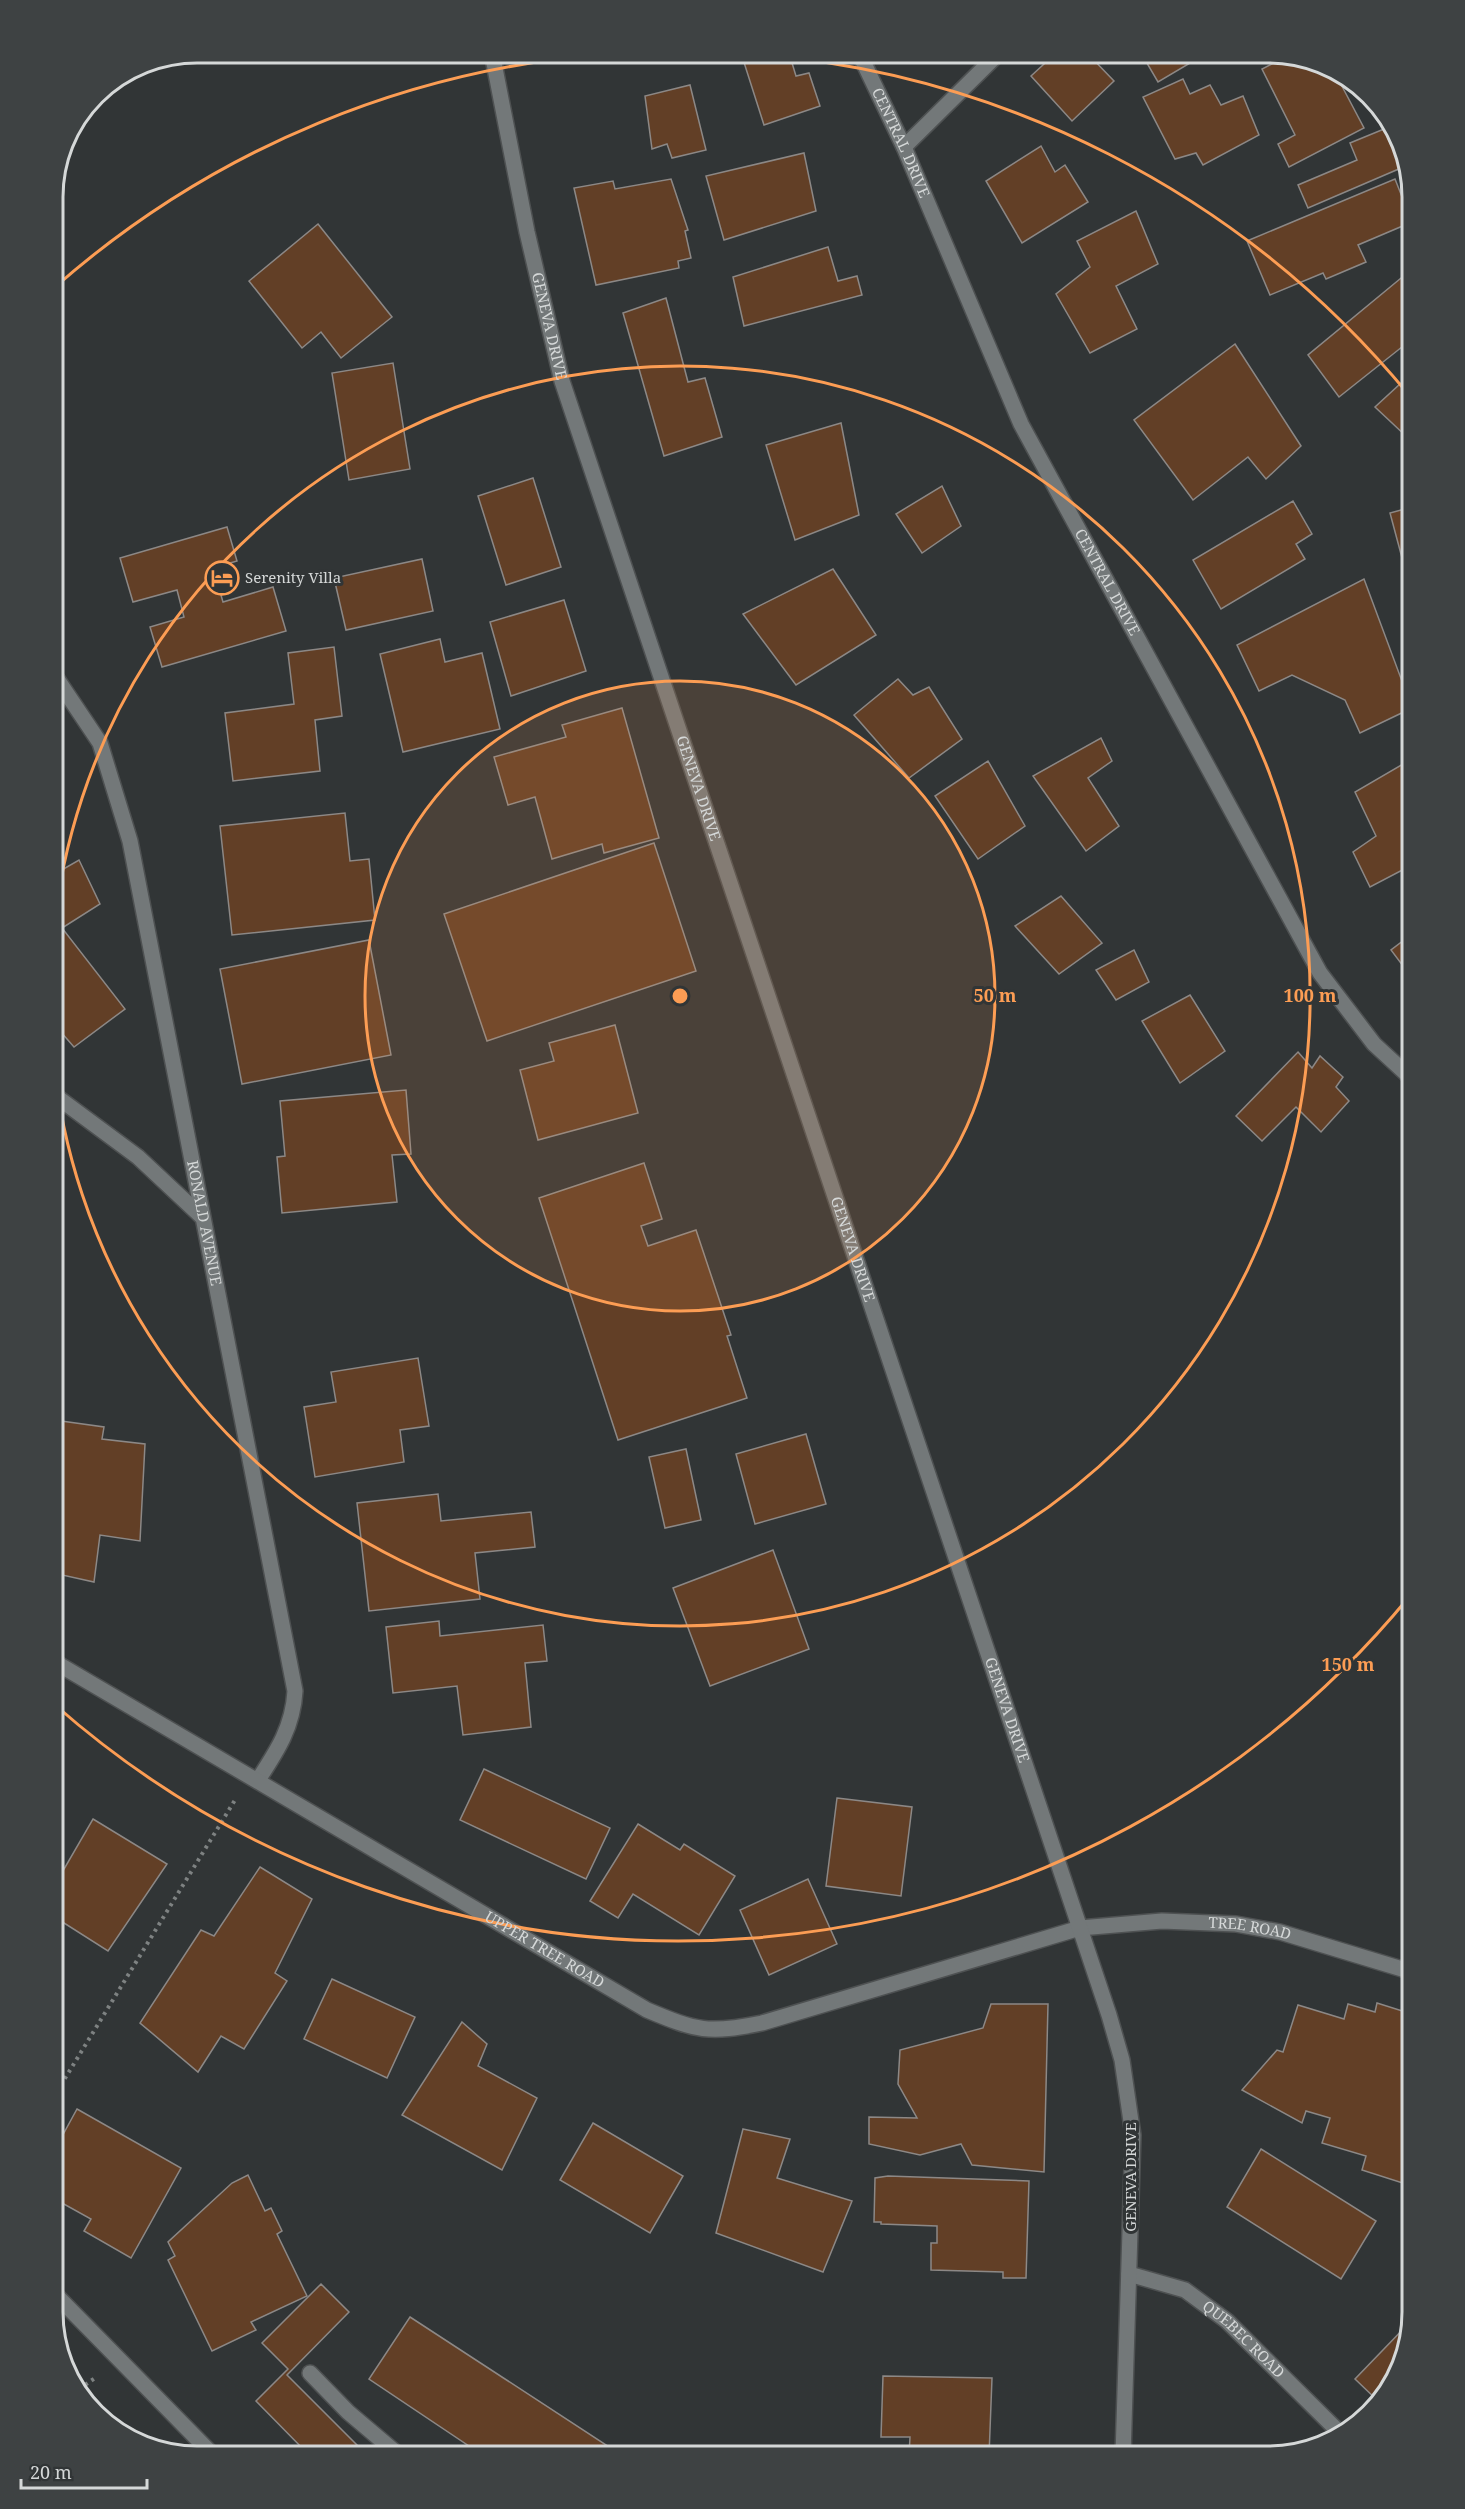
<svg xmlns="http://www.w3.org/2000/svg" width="1465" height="2509" viewBox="0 0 1465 2509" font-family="'Noto Serif',serif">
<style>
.building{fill:#623f26;stroke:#8c8886;stroke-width:1.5}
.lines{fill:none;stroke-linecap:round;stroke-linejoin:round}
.service-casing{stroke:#4e5152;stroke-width:18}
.minor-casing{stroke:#4e5152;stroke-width:18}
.tertiary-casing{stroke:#4e5152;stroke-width:18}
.path{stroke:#7e8282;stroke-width:4;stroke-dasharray:3 4.5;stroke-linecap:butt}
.service{stroke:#737879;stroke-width:15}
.minor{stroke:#737879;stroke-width:15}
.tertiary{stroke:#737879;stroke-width:15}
.ring{fill:none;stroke:#fc9d54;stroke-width:3}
.labels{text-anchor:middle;stroke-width:6;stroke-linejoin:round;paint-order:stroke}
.street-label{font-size:15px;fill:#d5d8d8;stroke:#313536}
.poi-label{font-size:15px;fill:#d5d8d8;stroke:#313536;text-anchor:start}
.rim{fill:none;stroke:#d5d8d8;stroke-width:3}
.centre{fill:#fc9d54;stroke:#313536;stroke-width:3}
.ring-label{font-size:18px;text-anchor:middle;font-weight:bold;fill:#fc9d54;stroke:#313536;stroke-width:6;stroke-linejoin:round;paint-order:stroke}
</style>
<rect width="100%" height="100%" fill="#313536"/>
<!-- building -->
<g class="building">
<path d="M571,53H591L572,56Z"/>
<path d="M741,53H789L796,76L809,73L820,106L764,125Z"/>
<path d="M1056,53H1087L1114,81L1072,121L1031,76Z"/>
<path d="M1141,53H1207L1158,82Z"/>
<path d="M1287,56L1335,73L1364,128L1289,167L1278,144L1295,135L1262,69Z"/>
<path d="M1183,79L1190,94L1210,85L1221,105L1243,96L1259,135L1203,165L1196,153L1175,159L1143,97Z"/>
<path d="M690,85L706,150L672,158L667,144L652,149L645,96Z"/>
<path d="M1384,129L1401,168L1308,208L1298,185L1357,160L1350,143Z"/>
<path d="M1041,146L1055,172L1065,165L1088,202L1022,243L986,181Z"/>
<path d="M804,153L816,211L724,240L706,176Z"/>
<path d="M671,179L688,230L685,231L691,258L678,261L679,268L596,285L574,188L613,181L615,189Z"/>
<path d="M1395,179L1412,222L1358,245L1366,262L1326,279L1323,273L1270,295L1247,241Z"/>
<path d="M1136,211L1158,264L1116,286L1137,329L1090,353L1056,294L1090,267L1077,241Z"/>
<path d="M318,224L392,317L341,358L321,332L302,348L249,281Z"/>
<path d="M828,247L838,281L857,276L862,295L744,326L733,277Z"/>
<path d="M1412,269V339L1339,397L1308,355Z"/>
<path d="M666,298L688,382L705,378L722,437L664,456L623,313Z"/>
<path d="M1235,344L1301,446L1266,479L1248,457L1193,500L1134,420Z"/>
<path d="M393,363L410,469L349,480L332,373Z"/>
<path d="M1412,373V434L1408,438L1375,407Z"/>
<path d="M841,423L859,515L795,540L766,445Z"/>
<path d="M533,478L561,567L506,585L478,496Z"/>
<path d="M942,486L961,526L922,553L896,514Z"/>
<path d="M1293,501L1312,534L1296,544L1305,559L1221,609L1193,560Z"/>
<path d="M1412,507V583L1409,584L1390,513Z"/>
<path d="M227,527L237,561L213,568L223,602L273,587L286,631L162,667L150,627L184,617L177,590L133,602L120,558Z"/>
<path d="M422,559L433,611L346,630L334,578Z"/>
<path d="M833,569L876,635L796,685L743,614Z"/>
<path d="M1364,579L1412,708L1360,733L1345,700L1292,675L1259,691L1237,645Z"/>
<path d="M564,600L586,671L511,696L490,622Z"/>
<path d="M440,639L445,662L482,653L500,729L403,752L380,654Z"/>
<path d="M334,647L342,716L315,720L320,771L233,781L225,713L294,704L288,653Z"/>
<path d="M898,679L913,695L929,687L962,739L909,778L854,715Z"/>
<path d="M622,708L659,838L604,853L602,844L552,859L535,797L508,805L494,757L566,737L562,725Z"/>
<path d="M1101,738L1112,761L1088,778L1119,826L1086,851L1033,776Z"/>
<path d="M988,761L1025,826L978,859L935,796Z"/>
<path d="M1403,764L1412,782V865L1370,887L1353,852L1376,836L1355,792Z"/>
<path d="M345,813L350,861L369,859L375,920L232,935L220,826Z"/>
<path d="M654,843L696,971L487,1041L444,914Z"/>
<path d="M79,860L100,904L62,928L125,1009L74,1047L53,1023V875Z"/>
<path d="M1061,896L1102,943L1059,974L1015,926Z"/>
<path d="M1412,934V978L1391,950Z"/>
<path d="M369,940L391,1055L242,1084L220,969Z"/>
<path d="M1134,950L1149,982L1116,1000L1096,970Z"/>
<path d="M1190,995L1225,1051L1180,1083L1142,1021Z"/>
<path d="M615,1025L638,1113L538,1140L520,1070L554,1061L549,1043Z"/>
<path d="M1298,1052L1312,1068L1320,1056L1343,1077L1336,1087L1349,1101L1321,1132L1296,1107L1262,1141L1236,1116Z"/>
<path d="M406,1090L411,1154L392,1155L397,1202L282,1213L277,1157L285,1156L280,1101Z"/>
<path d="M644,1163L662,1219L641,1226L648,1246L696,1230L731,1335L727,1336L747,1398L618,1440L539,1198Z"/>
<path d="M418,1358L429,1426L400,1430L404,1462L315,1477L304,1407L336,1402L331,1372Z"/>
<path d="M54,1420L104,1427L102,1439L145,1444L140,1541L100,1535L94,1582L53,1573Z"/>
<path d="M806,1434L826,1504L755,1524L736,1454Z"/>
<path d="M686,1449L701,1520L665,1528L649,1457Z"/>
<path d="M438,1494L441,1521L531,1512L535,1547L475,1553L480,1599L369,1611L357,1503Z"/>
<path d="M773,1550L809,1649L710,1686L673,1588Z"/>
<path d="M439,1621L440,1636L543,1625L547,1661L525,1663L531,1727L463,1735L457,1686L393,1693L386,1627Z"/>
<path d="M484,1769L610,1828L586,1879L460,1820Z"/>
<path d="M837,1798L912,1807L901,1896L826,1886Z"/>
<path d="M93,1819L167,1864L108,1951L53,1916V1888Z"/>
<path d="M638,1824L680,1850L684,1844L735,1876L699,1935L633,1894L618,1918L590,1901Z"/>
<path d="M260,1867L312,1899L275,1973L287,1981L244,2049L221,2036L198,2072L140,2023L201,1930L214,1936Z"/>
<path d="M808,1879L837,1944L769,1975L740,1910Z"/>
<path d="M332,1979L415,2017L387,2078L304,2039Z"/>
<path d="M1377,2003L1412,2014V2186L1362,2170L1366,2156L1322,2143L1330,2118L1306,2111L1302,2123L1242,2090L1277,2050L1283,2052L1298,2005L1344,2019L1348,2004L1375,2012Z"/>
<path d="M991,2004H1048L1044,2172L972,2165L961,2144L920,2155L869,2144V2117L917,2118L898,2084L900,2050L983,2028Z"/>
<path d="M462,2022L487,2044L478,2066L537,2098L502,2170L402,2115Z"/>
<path d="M77,2109L181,2168L131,2258L84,2231L91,2219L53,2198V2153Z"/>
<path d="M593,2123L683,2176L650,2233L560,2180Z"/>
<path d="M743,2129L790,2139L777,2178L852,2201L823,2272L716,2233Z"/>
<path d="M1261,2149L1376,2221L1341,2279L1227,2207Z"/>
<path d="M248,2175L265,2211L271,2208L282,2231L277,2234L307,2296L251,2322L256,2330L212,2351L168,2260L175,2256L168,2242L232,2183Z"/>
<path d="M888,2176L1029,2181L1026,2278H1003V2272L931,2270V2243H937V2226L881,2224V2222H874L875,2178Z"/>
<path d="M321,2284L349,2312L287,2375L368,2456H310L256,2401L288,2369L262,2343Z"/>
<path d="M410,2317L623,2456H484L369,2379Z"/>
<path d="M1409,2323L1388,2392L1378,2401L1355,2379Z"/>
<path d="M883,2376L992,2378L989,2456H909L910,2437H881Z"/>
</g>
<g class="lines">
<defs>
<path id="service" d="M310,2373L348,2412L400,2456"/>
<g id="minor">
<path id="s1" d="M859,53L904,147L1021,424L1320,973L1374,1044L1412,1079"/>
<path d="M904,147L999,53"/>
<path id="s2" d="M53,673L100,743L130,841L295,1691C293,1727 277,1751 258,1780"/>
<path d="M53,1094L138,1157L201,1216"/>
<path id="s3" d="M53,1661L647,2010C697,2031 708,2034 762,2023L1080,1928L1162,1921L1236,1924L1280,1932L1412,1972"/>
<path id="s4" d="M1129,2274L1185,2290L1227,2321L1341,2434"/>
<path d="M53,2292L214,2456"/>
</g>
<g id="tertiary">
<path id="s5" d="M492,53L527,232L562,381L1109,2015L1122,2060L1133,2135L1123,2456"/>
</g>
</defs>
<!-- service casing -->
<use href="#service" class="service-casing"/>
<!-- minor casing -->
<use href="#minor" class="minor-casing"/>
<!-- tertiary casing -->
<use href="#tertiary" class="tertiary-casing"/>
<!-- path -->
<g class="path">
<path d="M53,2098L235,1800"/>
<path d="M79,2389L95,2378"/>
</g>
<!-- service -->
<use href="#service" class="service"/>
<!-- minor -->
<use href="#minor" class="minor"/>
<!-- tertiary -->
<use href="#tertiary" class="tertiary"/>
</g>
<!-- distance rings -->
<circle cx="680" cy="996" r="315" fill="#fc9d54" fill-opacity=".12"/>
<g class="ring">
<circle cx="680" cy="996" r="315"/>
<path d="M53 936A630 630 0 1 1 53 1056"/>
<path d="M1409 1597A945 945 0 0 1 54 1704M54 288A945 945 0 0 1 622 53M738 53A945 945 0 0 1 1409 395"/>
</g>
<!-- icons -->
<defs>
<symbol id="hotel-ring" viewBox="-11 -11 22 22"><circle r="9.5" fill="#313536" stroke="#fc9d54" stroke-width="1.5"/><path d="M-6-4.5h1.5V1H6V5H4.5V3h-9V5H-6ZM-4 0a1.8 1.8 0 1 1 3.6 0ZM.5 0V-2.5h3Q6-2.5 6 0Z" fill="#fc9d54"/></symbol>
</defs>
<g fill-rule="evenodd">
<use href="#hotel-ring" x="203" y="559" width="38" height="38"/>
</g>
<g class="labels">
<!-- street labels -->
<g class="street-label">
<text dy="5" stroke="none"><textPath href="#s1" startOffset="99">CENTRAL DRIVE</textPath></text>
<text dy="5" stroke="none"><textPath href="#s5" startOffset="279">GENEVA DRIVE</textPath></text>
<text dy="5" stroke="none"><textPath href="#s1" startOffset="585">CENTRAL DRIVE</textPath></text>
<text dy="5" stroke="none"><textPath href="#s5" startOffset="765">GENEVA DRIVE</textPath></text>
<text dy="5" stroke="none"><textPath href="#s2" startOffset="576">RONALD AVENUE</textPath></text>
<text dy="5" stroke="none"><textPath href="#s5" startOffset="1251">GENEVA DRIVE</textPath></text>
<text dy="5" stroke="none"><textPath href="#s5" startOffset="1737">GENEVA DRIVE</textPath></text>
<text dy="5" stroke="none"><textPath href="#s3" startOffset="1310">TREE ROAD</textPath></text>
<text dy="5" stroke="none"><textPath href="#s3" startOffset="570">UPPER TREE ROAD</textPath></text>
<text transform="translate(1131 2177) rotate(-90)" y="5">GENEVA DRIVE</text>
<text dy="5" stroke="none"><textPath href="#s4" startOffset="135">QUEBEC ROAD</textPath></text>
</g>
<!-- poi labels -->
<g class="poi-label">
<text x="245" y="583">Serenity Villa</text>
</g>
</g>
<!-- crop -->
<path d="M0 0H1465V2509H0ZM197 63H1268A134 134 0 0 1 1402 197V2312A134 134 0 0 1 1268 2446H197A134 134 0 0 1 63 2312V197A134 134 0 0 1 197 63Z" fill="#3e4243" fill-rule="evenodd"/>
<path class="rim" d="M197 63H1268A134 134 0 0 1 1402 197V2312A134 134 0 0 1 1268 2446H197A134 134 0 0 1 63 2312V197A134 134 0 0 1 197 63Z"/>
<circle cx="680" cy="996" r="9" class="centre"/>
<g class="ring-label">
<text x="995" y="1002">50 m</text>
<text x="1310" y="1002">100 m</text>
<text x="1348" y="1671">150 m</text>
</g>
<!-- scale -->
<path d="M21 2479v9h126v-9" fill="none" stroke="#d5d8d8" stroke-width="3"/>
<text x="30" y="2479" font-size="18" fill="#d5d8d8" stroke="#313536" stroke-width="4.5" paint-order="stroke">20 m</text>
</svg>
